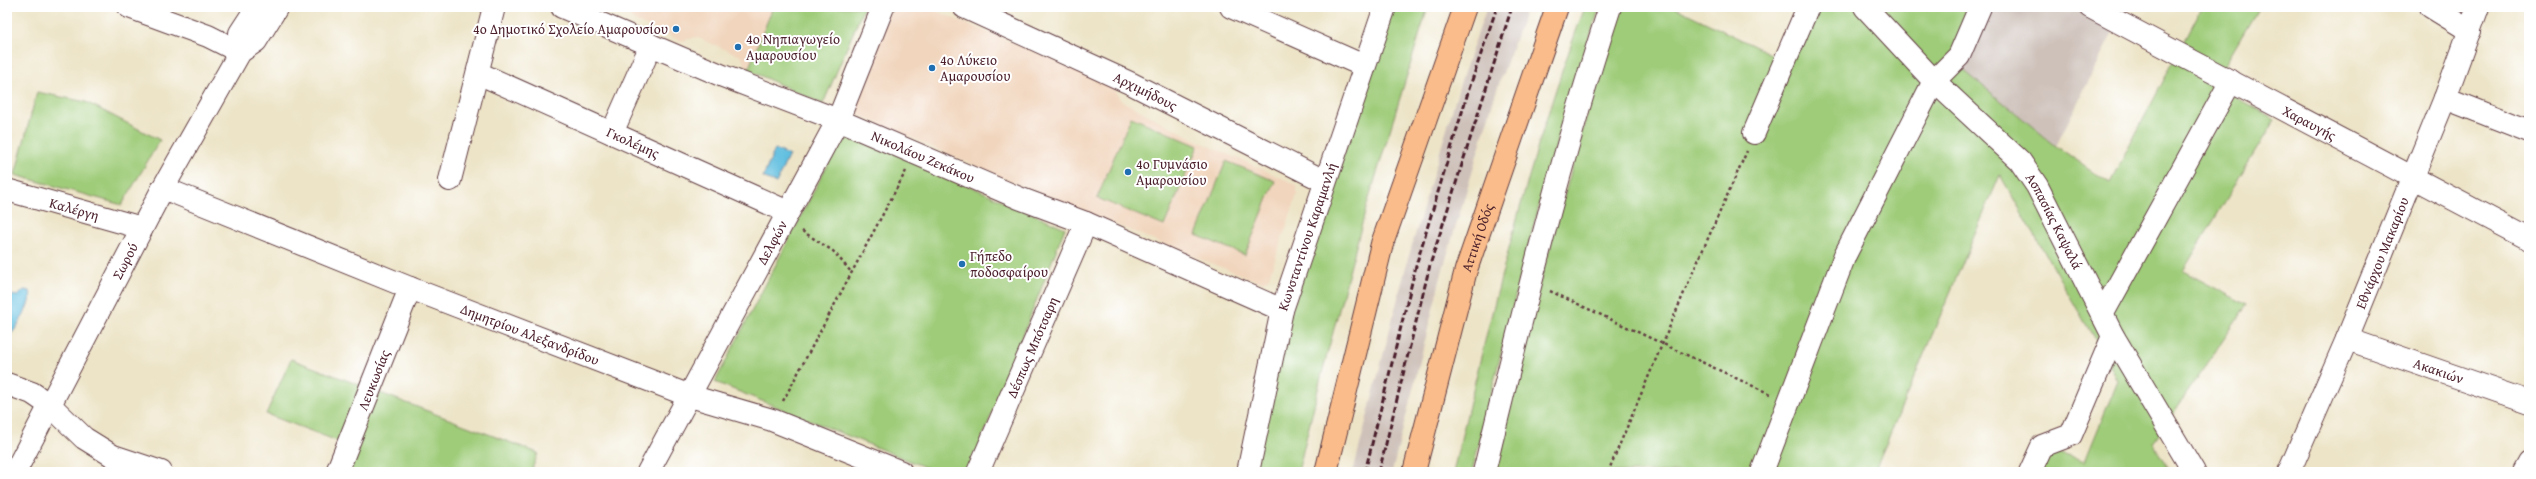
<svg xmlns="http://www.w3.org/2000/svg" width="2536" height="479" viewBox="0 0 2536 479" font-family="'Gentium Book Plus',serif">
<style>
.built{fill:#f1d5bd}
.industrial{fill:#cec1ba}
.green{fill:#9fcc79;stroke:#747652}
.water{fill:#62bfe0;stroke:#566f86}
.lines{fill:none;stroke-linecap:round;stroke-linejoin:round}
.minor-casing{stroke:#623d42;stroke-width:24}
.highway-casing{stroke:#623d42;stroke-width:24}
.path{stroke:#623d42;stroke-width:2.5;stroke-dasharray:3 3;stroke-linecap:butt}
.minor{stroke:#fff;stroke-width:22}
.highway{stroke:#f9bc8a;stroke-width:22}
.rail{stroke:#4a1f2b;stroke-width:3;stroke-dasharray:6 3;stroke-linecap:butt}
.poi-dot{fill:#1f6fb2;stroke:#fff;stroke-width:1.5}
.labels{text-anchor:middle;stroke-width:4;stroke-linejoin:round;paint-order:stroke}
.poi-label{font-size:14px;fill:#4a1f2b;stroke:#fff;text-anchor:start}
.street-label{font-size:14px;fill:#4a1f2b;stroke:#fff}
</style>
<rect width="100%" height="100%" fill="#fff"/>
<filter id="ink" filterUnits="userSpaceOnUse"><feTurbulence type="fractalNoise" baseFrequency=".025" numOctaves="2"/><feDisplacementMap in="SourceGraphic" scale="8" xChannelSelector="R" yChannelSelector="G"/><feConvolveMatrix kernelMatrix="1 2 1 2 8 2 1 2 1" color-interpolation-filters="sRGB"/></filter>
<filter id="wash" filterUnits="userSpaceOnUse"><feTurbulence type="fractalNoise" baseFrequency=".012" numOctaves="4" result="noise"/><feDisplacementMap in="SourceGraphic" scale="16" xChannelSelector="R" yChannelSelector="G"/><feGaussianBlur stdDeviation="0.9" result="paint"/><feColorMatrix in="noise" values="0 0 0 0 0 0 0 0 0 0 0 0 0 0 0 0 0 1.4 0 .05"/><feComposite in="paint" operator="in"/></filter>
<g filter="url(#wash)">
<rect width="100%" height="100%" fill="#ede4c7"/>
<!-- built -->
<g class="built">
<path d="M625,7H773L748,70L741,56L696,37L682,41L632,20L627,8Z"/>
<path d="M895,7H926L1102,79L1114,85L1120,100L1200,142L1293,183L1297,186V195L1269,277L1263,282L1255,280L1190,255L1019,185L857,114L850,103L887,17Z"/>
</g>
<!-- industrial -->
<g class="industrial">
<path d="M1487,7H1527L1496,92L1443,269L1392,472H1353L1408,259L1461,81Z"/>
<path d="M1992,7H2098L2120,18L2056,146L1961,68Z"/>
</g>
<!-- green -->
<g class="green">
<path d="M773,7H864L823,104L748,70Z"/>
<path d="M1393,7H1428L1367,205L1320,381L1298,472H1253L1276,357Z"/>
<path d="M1585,7H1600C1547,159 1510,316 1472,472H1453C1491,315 1528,158 1585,7Z"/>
<path d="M1617,7H1674L1785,61L1810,7H1980L1961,68L2056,146L2110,183L2202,7H2259L2213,85L2275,119L2183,271L2247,305L2153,443L2171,472H2034L2045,448L2085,461L2118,380L2000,175L1874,472H1493L1521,351Z"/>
<path d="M37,92L86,102L160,140L122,205L15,175Z"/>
<path d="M1131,117L1198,146L1164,226L1097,198Z"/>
<path d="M845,131L1065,228L969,472H937L715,382Z"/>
<path d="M1226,161L1275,181L1245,255L1196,235Z"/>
<path d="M291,359L538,453L531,472H346L356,448L266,414Z"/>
</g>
<!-- water -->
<g class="water">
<path d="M775,149L789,155L776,183L763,177Z"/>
<path d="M24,290L30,291C34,298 15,335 7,337V303L11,295L18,296Z"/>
</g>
</g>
<g filter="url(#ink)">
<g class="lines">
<defs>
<g id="minor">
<path d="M129,7L208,36L240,52"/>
<path id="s1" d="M562,7L723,76L838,120L1019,198L1086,223L1282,310"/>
<path id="s2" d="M964,7L1132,84L1324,181"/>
<path d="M1231,7L1364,66"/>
<path id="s3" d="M1865,7L1934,81L2020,161L2037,186L2113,336L2194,472"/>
<path id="s4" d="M2090,7L2529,239"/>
<path d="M2431,7L2470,31"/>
<path d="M240,52V33L257,7"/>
<path id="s5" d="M478,73L788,212"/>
<path d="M2445,98L2529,131"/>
<path d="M612,133L651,45"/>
<path d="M1754,133L1808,7"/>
<path d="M450,180L494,7"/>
<path id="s6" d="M163,188L410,288L690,396L772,420L901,472"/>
<path id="s7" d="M7,190L142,228"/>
<path d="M2102,315L2231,81"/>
<path id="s8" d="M2347,339L2529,402"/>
<path d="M7,384L32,393L51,406L84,438L113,456L161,472"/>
<path id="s9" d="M15,472L163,188L240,52L256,41L277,7"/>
<path id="s10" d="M337,472L410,288"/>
<path id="s11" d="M648,472L838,120L883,7"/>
<path id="s12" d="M978,472L1086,223"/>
<path id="s13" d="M1248,472L1282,310L1385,7"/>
<path d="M1484,472C1522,316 1560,159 1610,7"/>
<path d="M1762,472L1845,255L1934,81L1959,56L1980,7"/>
<path d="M2030,472L2042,446L2071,435L2113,336"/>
<path id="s14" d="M2289,472L2347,339L2445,98L2478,7"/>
<path d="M2524,472L2529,463"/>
</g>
<g id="highway">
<path d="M1326,472L1382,244L1465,7"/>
<path id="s15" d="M1414,472L1466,270L1557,7"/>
</g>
</defs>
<!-- minor casing -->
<use href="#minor" class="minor-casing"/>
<!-- highway casing -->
<use href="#highway" class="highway-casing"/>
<!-- path -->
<g class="path">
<path d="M802,231L833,251L852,273"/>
<path d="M1550,291L1770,394"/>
<path d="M783,401L906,171"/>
<path d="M1608,472L1689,281L1747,151"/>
</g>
<!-- minor -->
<use href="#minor" class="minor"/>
<!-- highway -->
<use href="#highway" class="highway"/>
<!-- rail -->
<g class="rail">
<path d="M1365,472L1417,262L1469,89L1497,7"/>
<path d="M1379,472L1430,265L1512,7"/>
</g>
</g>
</g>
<!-- markers -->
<g class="poi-dot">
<circle cx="676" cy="29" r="4"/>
<circle cx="738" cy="47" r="4"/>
<circle cx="932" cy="68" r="4"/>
<circle cx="1128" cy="172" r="4"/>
<circle cx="962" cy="264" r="4"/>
</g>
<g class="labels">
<!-- poi labels -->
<g class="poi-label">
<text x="668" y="34" text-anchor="end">4ο Δημοτικό Σχολείο Αμαρουσίου</text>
<text x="746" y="44">4ο Νηπιαγωγείο<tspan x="746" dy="16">Αμαρουσίου</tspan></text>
<text x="940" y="65">4ο Λύκειο<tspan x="940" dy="16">Αμαρουσίου</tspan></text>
<text x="1136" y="169">4ο Γυμνάσιο<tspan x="1136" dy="16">Αμαρουσίου</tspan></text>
<text x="970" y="261">Γήπεδο<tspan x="970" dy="16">ποδοσφαίρου</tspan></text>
</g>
<!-- street labels -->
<g class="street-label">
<text dy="5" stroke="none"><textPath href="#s2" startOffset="200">Αρχιμήδους</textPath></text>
<text dy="5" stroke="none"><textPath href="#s4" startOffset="248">Χαραυγής</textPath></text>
<text dy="5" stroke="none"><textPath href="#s5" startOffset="170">Γκολέμης</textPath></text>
<text dy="5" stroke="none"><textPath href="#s1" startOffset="391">Νικολάου Ζεκάκου</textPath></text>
<text dy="5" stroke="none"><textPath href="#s7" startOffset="70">Καλέργη</textPath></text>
<text dy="5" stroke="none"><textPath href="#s3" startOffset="288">Ασπασίας Καψαλά</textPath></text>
<text dy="5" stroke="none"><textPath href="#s13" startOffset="243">Κωνσταντίνου Καραμανλή</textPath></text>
<text dy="5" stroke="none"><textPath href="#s15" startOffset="243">Αττική Οδός</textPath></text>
<text dy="5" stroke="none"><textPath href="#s11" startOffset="261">Δελφών</textPath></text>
<text dy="5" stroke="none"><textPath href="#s14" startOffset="238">Εθνάρχου Μακαρίου</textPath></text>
<text dy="5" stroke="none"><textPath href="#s9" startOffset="238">Σωρού</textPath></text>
<text dy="5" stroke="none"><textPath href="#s6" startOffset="395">Δημητρίου Αλεξανδρίδου</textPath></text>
<text dy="5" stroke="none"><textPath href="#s12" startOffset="136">Δέσπως Μπότσαρη</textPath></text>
<text dy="5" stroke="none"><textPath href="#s8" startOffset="97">Ακακιών</textPath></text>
<text dy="5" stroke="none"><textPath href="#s10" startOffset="99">Λευκωσίας</textPath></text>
</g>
</g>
<!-- margin -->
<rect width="2536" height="479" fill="none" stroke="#fff" stroke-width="24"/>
</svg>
